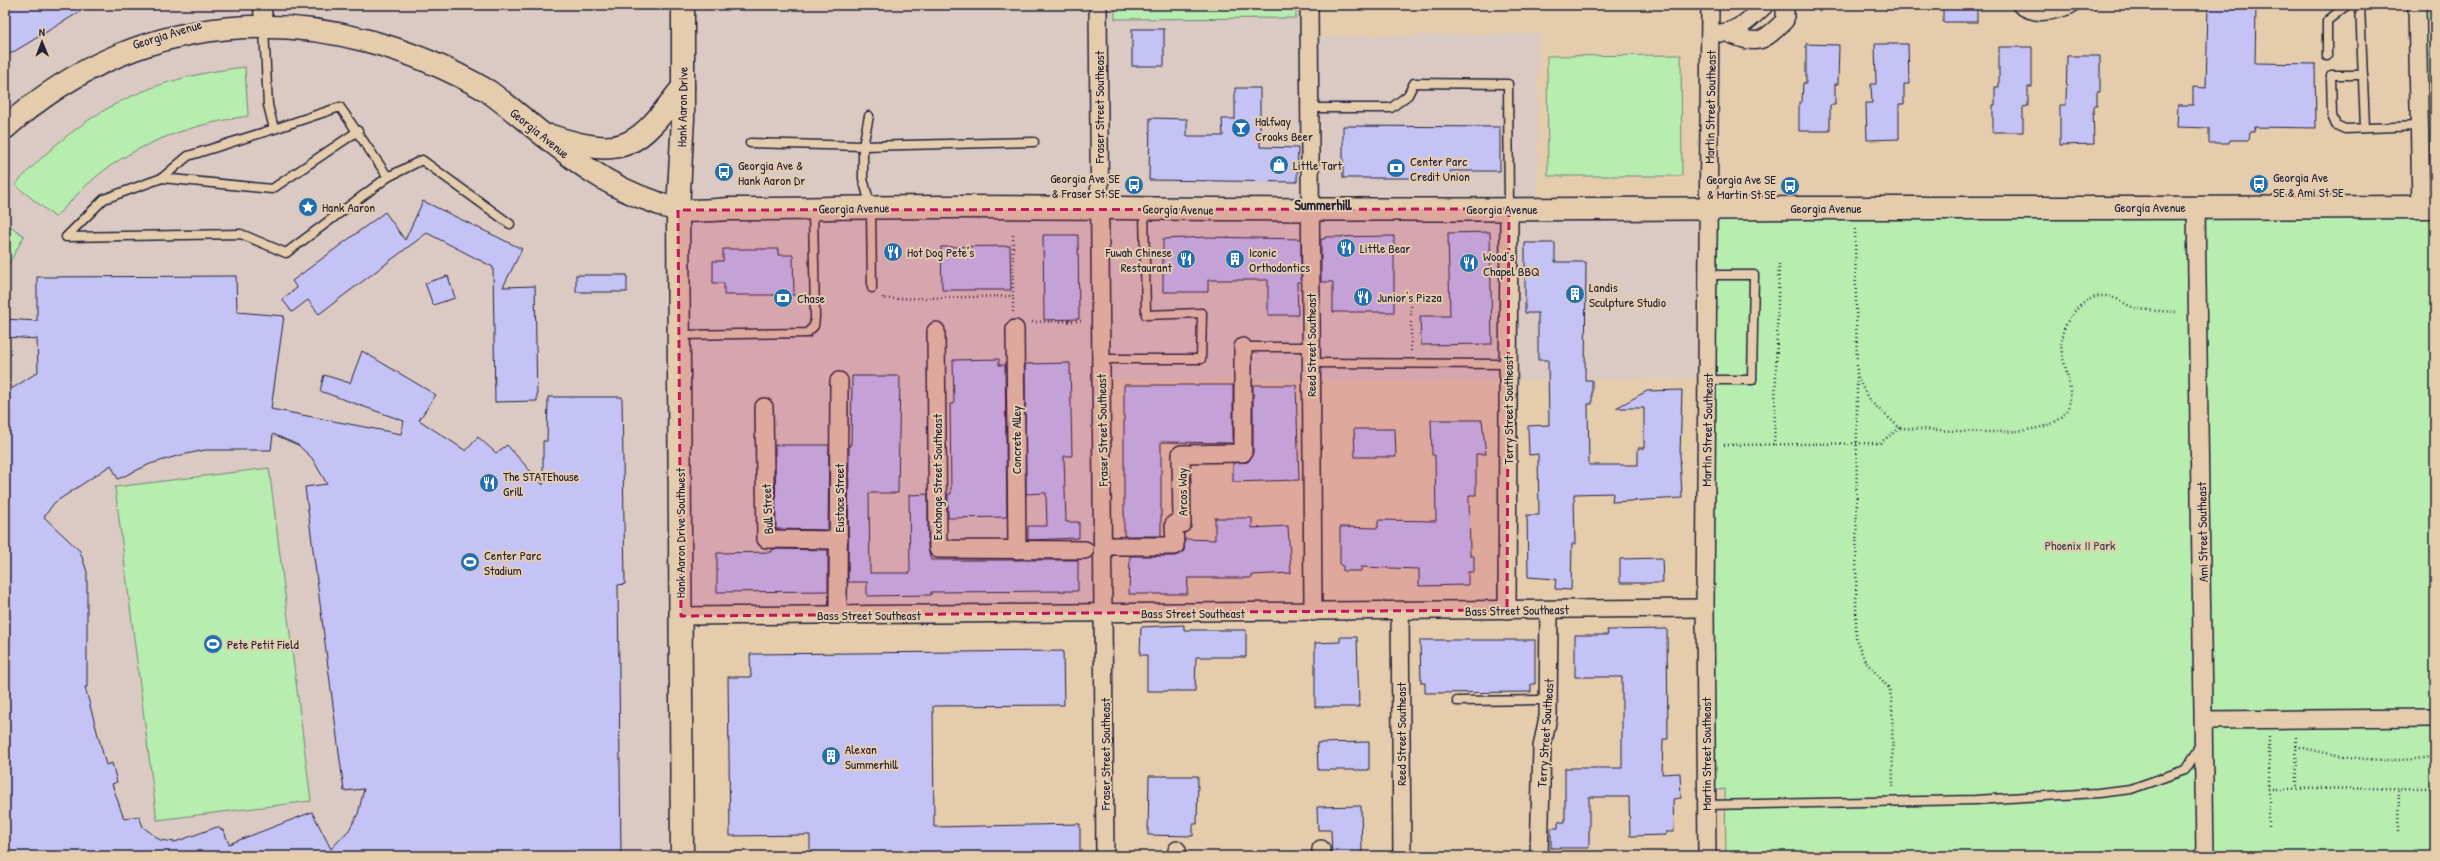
<svg xmlns="http://www.w3.org/2000/svg" width="2440" height="861" viewBox="0 0 2440 861" font-family="'Patrick Hand',sans-serif">
<style>
.built{fill:#dbc9c3}
.green{fill:#b7edaf;stroke:#6c8875}
.building{fill:#c5c3f5;stroke:#22223b;fill-rule:evenodd}
.lines{fill:none;stroke-linecap:round;stroke-linejoin:round}
.lane-casing{stroke:#22223b;stroke-width:11}
.street-casing{stroke:#22223b;stroke-width:20}
.secondary-casing{stroke:#22223b;stroke-width:25}
.path{stroke:#22223b;stroke-width:2.5;stroke-dasharray:1 3;stroke-linecap:butt}
.lane{stroke:#e5ccad;stroke-width:8}
.street{stroke:#e5ccad;stroke-width:17}
.secondary{stroke:#e5ccad;stroke-width:22}
.marked{fill:#c2185b;fill-opacity:0.2;stroke:#c2185b;stroke-width:3;stroke-dasharray:8 5;stroke-linejoin:round}
.labels{text-anchor:middle;stroke-width:4;stroke-linejoin:round;paint-order:stroke}
.street-label{font-size:13px;fill:#22223b;stroke:#e5ccad}
.poi-label{font-size:13px;fill:#22223b;stroke:#e5ccad;text-anchor:start}
.park-label{font-size:13px;fill:#38404c;stroke:#e5ccad}
.neighbourhood-label{font-size:14px;font-weight:bold;fill:#22223b;stroke:#e5ccad}
</style>
<rect width="100%" height="100%" fill="#e5ccad"/>
<filter id="ink" filterUnits="userSpaceOnUse"><feTurbulence type="fractalNoise" baseFrequency=".025" numOctaves="2"/><feDisplacementMap in="SourceGraphic" scale="8" xChannelSelector="R" yChannelSelector="G"/><feConvolveMatrix kernelMatrix="1 2 1 2 8 2 1 2 1" color-interpolation-filters="sRGB"/></filter>
<g filter="url(#ink)">
<!-- built -->
<path class="built" d="M5,5H1309V37L1538,33V209H1709L1703,378L1438,381L1102,379L1104,613L681,616L682,856H5Z"/>
<!-- green -->
<g class="green">
<path d="M1115,5H1296V18L1115,19Z"/>
<path d="M2411,5H2435V856H1726L1725,789L1709,791L1706,212L2417,217Z"/>
<path d="M1681,55L1682,176H1548L1547,56Z"/>
<path d="M245,67L248,116C194,124 140,141 97,176C82,188 69,204 55,217L15,185C82,112 146,78 245,67Z"/>
<path d="M10,226L24,236L5,271V236Z"/>
<path d="M269,468L311,801L157,820L115,487Z"/>
</g>
<!-- building -->
<g class="building">
<path d="M5,5H91L5,57Z"/>
<rect x="1943" y="5" width="34" height="17"/>
<path d="M2208,5H2256L2255,63L2315,64L2316,128L2255,127L2254,132H2250L2249,140H2230L2229,143H2209V128L2177,127L2178,105H2193V87L2206,88Z"/>
<rect x="1132" y="29" width="32" height="37"/>
<path d="M1806,44L1839,45L1838,84H1835V105H1830V131H1799V102H1802L1803,83H1806Z"/>
<path d="M1875,44H1908L1909,84H1904V104H1899V139L1867,140L1866,103H1872L1871,84H1876Z"/>
<path d="M1999,47H2032V87H2028V106L2023,107V132H1993V105H1995V87H1999Z"/>
<path d="M2067,56H2100V92H2097V106H2093L2094,144L2060,145V105H2066Z"/>
<path d="M1235,88H1260V147L1298,148L1297,182L1149,180L1150,118L1187,119V136H1223L1222,119H1235Z"/>
<path d="M1343,126L1500,127V171H1450V178H1343Z"/>
<path d="M423,201L522,249L503,287L535,286L537,401L495,402L493,267L427,233L319,314L308,300L292,312L282,299L297,288L292,281L385,212L405,240Z"/>
<path d="M1490,232L1492,344L1421,345L1420,316H1450L1448,233Z"/>
<path d="M1043,235H1078L1079,319L1044,320Z"/>
<path d="M1394,236V312H1333V282H1321V239H1325V237Z"/>
<path d="M1208,237L1301,239V282H1297L1298,315H1268V280H1208V292H1163V239Z"/>
<path d="M1525,243H1555V262H1586L1585,380H1592V404H1588L1589,465H1638V448H1644V408H1616L1647,391L1682,390L1680,455L1682,498L1612,502L1613,493L1574,494L1575,544H1572L1571,590L1555,589L1556,579L1528,577L1527,515H1539L1538,454L1529,455L1528,426L1549,425L1548,360H1538V313H1525Z"/>
<path d="M1010,246L1011,290H942L941,247Z"/>
<path d="M723,249H778V255H793L794,295H724V283H713V261H723Z"/>
<rect x="576" y="275" width="51" height="17"/>
<path d="M236,276L237,312L284,316L271,409L401,434L404,421L320,391L324,375L350,383L362,351L436,395L419,420L466,451L478,437L496,453L507,445L543,485V441H547L548,397H622L625,584L618,585L621,856H5V393L38,372L37,339L5,337V319L37,321V277ZM273,434L298,445L312,458L327,484L305,487L344,791L364,789L358,814L349,830L331,849L312,812L229,844L224,831L217,827L175,842L160,840L143,827L139,816L124,819L112,784L117,782L112,763L106,765L85,687H87V572L80,551L44,517L54,503L111,465L118,479L150,464L177,456L205,450H271Z"/>
<path d="M448,276L455,298L433,305L425,283Z"/>
<path d="M999,359V365H1005L1007,517L948,518V494H951L950,404H954L953,360Z"/>
<path d="M1070,363L1072,456H1064L1066,522H1079V538L1028,540V526H1047L1046,493L1026,494L1025,364Z"/>
<path d="M852,376H900L898,493H869L870,573H910L909,495L928,494V549L931,560H1078V591L931,592V595L867,596V582H848L849,445H851Z"/>
<path d="M1124,385H1233V443L1161,442V536H1124Z"/>
<path d="M1253,385H1296L1299,480L1233,482V463L1248,462L1253,453Z"/>
<path d="M1431,420H1482L1486,454H1476V495H1469L1470,556H1474V572H1468V585L1419,586V569L1361,567V571H1343V566L1340,565V527L1378,528V520L1436,521L1435,455H1432Z"/>
<path d="M1354,429H1395L1396,457H1355Z"/>
<path d="M775,445H829L828,530L776,529Z"/>
<path d="M1215,518H1252V528L1288,526L1291,573L1252,575V578H1188L1187,594H1129L1130,556H1175L1184,551L1185,539L1215,540Z"/>
<path d="M772,549L828,550V591L717,592V553L772,552Z"/>
<path d="M1662,558L1663,583H1620V559Z"/>
<path d="M1184,625V630H1246V657H1196L1195,691H1147V655H1140L1141,627Z"/>
<path d="M1667,629L1668,739H1663L1662,774L1680,773L1681,798L1673,799L1674,832H1666V835L1630,836L1629,797H1589V848H1551V828H1558V822H1565V768H1622V677H1575V635H1608L1607,630Z"/>
<path d="M1340,637H1357L1359,707H1315V643L1340,642Z"/>
<path d="M1420,640H1535V684H1531V692L1425,693V683H1421Z"/>
<path d="M1063,651L1064,705L933,706L934,827L1080,824V856H810V835L730,836L728,677H751L750,654Z"/>
<path d="M1369,742V770H1318L1317,743Z"/>
<path d="M1149,776H1198L1197,824H1193V836L1148,835Z"/>
<path d="M1361,806L1362,856H1332L1331,830H1318L1317,807Z"/>
</g>
<g class="lines">
<defs>
<g id="lane">
<path d="M2360,5L2365,128"/>
<path d="M264,29L268,105L274,129L188,156L162,178L272,189L358,131"/>
<path d="M2327,56V21L2347,5"/>
<path d="M2363,75H2331L2332,116L2336,125L2345,129L2419,126"/>
<path d="M1310,108H1391L1408,95L1414,83L1508,84L1509,209"/>
<path d="M869,116L863,146V179L871,207L872,288"/>
<path d="M750,143L863,146L1034,142"/>
<path d="M388,177L422,160L510,224"/>
<path d="M162,178L104,199L66,237L241,234L286,253L388,177L340,107L274,129"/>
<path d="M679,335L807,333L814,326L815,317L813,209"/>
<path d="M1243,347H1311"/>
<path d="M1101,359H1201L1202,313L1146,315L1144,209"/>
<path d="M1311,363L1508,364"/>
<path d="M1707,380H1752L1754,275H1708"/>
<path d="M1457,701L1548,700"/>
<path d="M1707,805L1975,800L2098,793L2131,789L2185,770L2201,746"/>
</g>
<g id="street">
<path d="M262,5L263,14"/>
<path d="M1098,5L1105,856"/>
<path d="M1309,5L1313,612"/>
<path d="M2021,5C2036,16 2054,11 2070,5"/>
<path d="M2417,5L2421,207"/>
<path d="M1720,33C1739,32 1752,17 1765,5"/>
<path d="M1727,33C1757,45 1762,44 1785,20V5"/>
<path d="M2196,207L2205,856"/>
<path d="M1015,329L1017,550"/>
<path d="M936,331L938,549L1085,550"/>
<path d="M764,407L766,539L839,540"/>
<path d="M1103,546H1175L1174,524H1182L1181,454L1243,453V347"/>
<path d="M1507,610L1509,209"/>
<path d="M1400,612L1402,856"/>
<path d="M838,615L839,381"/>
<path d="M681,616L1705,608"/>
<path d="M2204,720L2435,718"/>
<path d="M1177,850V856"/>
<path d="M1321,856V849"/>
<path d="M1539,856L1542,747L1548,717L1549,610"/>
<path d="M1707,856L1705,608L1710,5"/>
</g>
<g id="secondary">
<path d="M5,128C147,0 330,0 488,91C543,131 588,181 655,202C663,205 670,209 679,210C695,212 713,210 729,209C763,209 797,209 830,208C927,206 1024,207 1121,208C1348,211 1576,209 1803,208C2014,208 2224,208 2435,207"/>
<path d="M551,136C627,161 638,145 683,87"/>
<path d="M682,856L678,210L683,118V5"/>
</g>
</defs>
<!-- lane casing -->
<use href="#lane" class="lane-casing"/>
<!-- street casing -->
<use href="#street" class="street-casing"/>
<!-- secondary casing -->
<use href="#secondary" class="secondary-casing"/>
<!-- path -->
<g class="path">
<path d="M1855,229L1857,376L1869,400L1900,428C1937,429 2030,440 2058,420C2083,402 2062,368 2061,345C2061,332 2067,320 2076,310C2082,303 2094,295 2104,296C2117,296 2124,305 2135,308C2148,311 2163,311 2177,312"/>
<path d="M1411,294V351"/>
<path d="M883,297V299L1013,296"/>
<path d="M1013,312V232"/>
<path d="M1032,322L1083,321"/>
<path d="M1857,377L1856,639L1865,661L1889,688L1892,701L1893,788"/>
<path d="M1724,445L1880,443L1900,428"/>
<path d="M1774,445L1779,264"/>
<path d="M2269,737V827"/>
<path d="M2296,737L2297,788"/>
<path d="M2296,746C2342,758 2388,765 2435,756"/>
<path d="M2269,789L2435,788"/>
<path d="M2398,831L2399,788"/>
</g>
<!-- lane -->
<use href="#lane" class="lane"/>
<!-- street -->
<use href="#street" class="street"/>
<!-- secondary -->
<use href="#secondary" class="secondary"/>
</g>
</g>
<!-- marked area -->
<path class="marked" d="M1509,209L1507,610L681,616L678,210Z"/>
<!-- icons -->
<defs>
<symbol id="bar-disc" viewBox="-11 -11 22 22"><circle r="9.5" fill="#1f6fb2" stroke="#e5ccad"/><path d="M-6-5H6L.8 .8V4.5H3.5V6h-7V4.5H-.8V.8Z" fill="#fff"/></symbol>
<symbol id="shop-disc" viewBox="-11 -11 22 22"><circle r="9.5" fill="#1f6fb2" stroke="#e5ccad"/><path d="M-5-2.5h2.3a2.7 3.5 0 0 1 5.4 0H5L5.5 6h-11ZM-1.5-2.5h3a1.5 2.3 0 0 0-3 0Z" fill="#fff"/></symbol>
<symbol id="bank-disc" viewBox="-11 -11 22 22"><circle r="9.5" fill="#1f6fb2" stroke="#e5ccad"/><path d="M-6-4H6V4H-6ZM0-2.3a2.3 2.3 0 1 0 0 4.6a2.3 2.3 0 1 0 0-4.6Z" fill="#fff"/></symbol>
<symbol id="bus-disc" viewBox="-11 -11 22 22"><circle r="9.5" fill="#1f6fb2" stroke="#e5ccad"/><path d="M-5-6H5V4H4V6H2V4H-2V6H-4V4H-5ZM-3.5-4V0h7V-4ZM-3.5 1.2v1.5H-2V1.2ZM2 1.2v1.5H3.5V1.2Z" fill="#fff"/></symbol>
<symbol id="sight-disc" viewBox="-11 -11 22 22"><circle r="9.5" fill="#1f6fb2" stroke="#e5ccad"/><path d="M0-6L1.8-2.2L6-1.7L2.9 1.2L3.7 5.4L0 3.3L-3.7 5.4L-2.9 1.2L-6-1.7L-1.8-2.2Z" fill="#fff"/></symbol>
<symbol id="restaurant-disc" viewBox="-11 -11 22 22"><circle r="9.5" fill="#1f6fb2" stroke="#e5ccad"/><path d="M-5-6h1v4h1v-4h1v4h1v-4h1v5L-1.5 .5V6h-2V.5L-5-1ZM5-6V6H3V1.5H1.5Q1.5-4 5-6Z" fill="#fff"/></symbol>
<symbol id="building-disc" viewBox="-11 -11 22 22"><circle r="9.5" fill="#1f6fb2" stroke="#e5ccad"/><path d="M-4-6H4V6H1V3H-1V6H-4ZM-2.5-4.3h1.7v1.8h-1.7ZM.8-4.3h1.7v1.8H.8ZM-2.5-1h1.7V.8h-1.7ZM.8-1h1.7V.8H.8Z" fill="#fff"/></symbol>
<symbol id="stadium-disc" viewBox="-11 -11 22 22"><circle r="9.5" fill="#1f6fb2" stroke="#e5ccad"/><path d="M0-5a6.5 5 0 1 0 0 10a6.5 5 0 1 0 0-10ZM-3.5-1.8h7v3.6h-7Z" fill="#fff"/></symbol>
</defs>
<g fill-rule="evenodd">
<use href="#bar-disc" x="1230" y="117" width="22" height="22"/>
<use href="#shop-disc" x="1268" y="154" width="22" height="22"/>
<use href="#bank-disc" x="1385" y="157" width="22" height="22"/>
<use href="#bus-disc" x="713" y="161" width="22" height="22"/>
<use href="#bus-disc" x="2248" y="173" width="22" height="22"/>
<use href="#bus-disc" x="1123" y="174" width="22" height="22"/>
<use href="#bus-disc" x="1779" y="175" width="22" height="22"/>
<use href="#sight-disc" x="297" y="196" width="22" height="22"/>
<use href="#restaurant-disc" x="1335" y="237" width="22" height="22"/>
<use href="#restaurant-disc" x="882" y="241" width="22" height="22"/>
<use href="#restaurant-disc" x="1175" y="248" width="22" height="22"/>
<use href="#building-disc" x="1224" y="248" width="22" height="22"/>
<use href="#restaurant-disc" x="1458" y="252" width="22" height="22"/>
<use href="#building-disc" x="1564" y="283" width="22" height="22"/>
<use href="#restaurant-disc" x="1352" y="286" width="22" height="22"/>
<use href="#bank-disc" x="772" y="287" width="22" height="22"/>
<use href="#restaurant-disc" x="478" y="472" width="22" height="22"/>
<use href="#stadium-disc" x="459" y="551" width="22" height="22"/>
<use href="#stadium-disc" x="202" y="633" width="22" height="22"/>
<use href="#building-disc" x="820" y="745" width="22" height="22"/>
</g>
<g class="labels">
<!-- street labels -->
<g class="street-label">
<text transform="translate(167 34) rotate(-17)" y="5">Georgia Avenue</text>
<text transform="translate(682 107) rotate(-89)" y="5">Hank Aaron Drive</text>
<text transform="translate(1099 107) rotate(-90)" y="5">Fraser Street Southeast</text>
<text transform="translate(1710 107) rotate(-89)" y="5">Martin Street Southeast</text>
<text transform="translate(540 133) rotate(39)" y="5">Georgia Avenue</text>
<text x="2150" y="212">Georgia Avenue</text>
<text transform="translate(854 208) rotate(-1)" y="5">Georgia Avenue</text>
<text x="1826" y="213">Georgia Avenue</text>
<text transform="translate(1178 209) rotate(1)" y="5">Georgia Avenue</text>
<text x="1502" y="214">Georgia Avenue</text>
<text transform="translate(1311 345) rotate(-90)" y="5">Reed Street Southeast</text>
<text transform="translate(1508 410) rotate(-90)" y="5">Terry Street Southeast</text>
<text transform="translate(1102 430) rotate(-91)" y="5">Fraser Street Southeast</text>
<text transform="translate(1707 430) rotate(-89)" y="5">Martin Street Southeast</text>
<text transform="translate(1016 440) rotate(-90)" y="5">Concrete Alley</text>
<text transform="translate(937 477) rotate(-90)" y="5">Exchange Street Southeast</text>
<text transform="translate(1182 492) rotate(-91)" y="5">Arcos Way</text>
<text transform="translate(839 498) rotate(-90)" y="5">Eustace Street</text>
<text transform="translate(767 509) rotate(-93)" y="5">Bull Street</text>
<text transform="translate(2202 532) rotate(-91)" y="5">Ami Street Southeast</text>
<text transform="translate(680 533) rotate(-90)" y="5">Hank Aaron Drive Southwest</text>
<text transform="translate(1517 610) rotate(-1)" y="5">Bass Street Southeast</text>
<text x="1193" y="618">Bass Street Southeast</text>
<text x="869" y="620">Bass Street Southeast</text>
<text transform="translate(1545 733) rotate(-86)" y="5">Terry Street Southeast</text>
<text transform="translate(1401 734) rotate(-90)" y="5">Reed Street Southeast</text>
<text transform="translate(1105 754) rotate(-90)" y="5">Fraser Street Southeast</text>
<text transform="translate(1706 754) rotate(-90)" y="5">Martin Street Southeast</text>
</g>
<!-- poi labels -->
<g class="poi-label">
<text x="1255" y="126">Halfway<tspan x="1255" dy="15">Crooks Beer</tspan></text>
<text x="1410" y="166">Center Parc<tspan x="1410" dy="15">Credit Union</tspan></text>
<text x="738" y="170">Georgia Ave &amp;<tspan x="738" dy="15">Hank Aaron Dr</tspan></text>
<text x="1293" y="170">Little Tart</text>
<text x="2273" y="182">Georgia Ave<tspan x="2273" dy="15">SE &amp; Ami St SE</tspan></text>
<text x="1120" y="183" text-anchor="end">Georgia Ave SE<tspan x="1120" dy="15">&amp; Fraser St SE</tspan></text>
<text x="1776" y="184" text-anchor="end">Georgia Ave SE<tspan x="1776" dy="15">&amp; Martin St SE</tspan></text>
<text x="322" y="212">Hank Aaron</text>
<text x="1360" y="253">Little Bear</text>
<text x="907" y="257">Hot Dog Pete's</text>
<text x="1172" y="257" text-anchor="end">Fuwah Chinese<tspan x="1172" dy="15">Restaurant</tspan></text>
<text x="1249" y="257">Iconic<tspan x="1249" dy="15">Orthodontics</tspan></text>
<text x="1483" y="261">Wood’s<tspan x="1483" dy="15">Chapel BBQ</tspan></text>
<text x="1589" y="292">Landis<tspan x="1589" dy="15">Sculpture Studio</tspan></text>
<text x="1377" y="302">Junior's Pizza</text>
<text x="797" y="303">Chase</text>
<text x="503" y="481">The STATEhouse<tspan x="503" dy="15">Grill</tspan></text>
<text x="484" y="560">Center Parc<tspan x="484" dy="15">Stadium</tspan></text>
<text x="227" y="649">Pete Petit Field</text>
<text x="845" y="754">Alexan<tspan x="845" dy="15">Summerhill</tspan></text>
</g>
<!-- park labels -->
<g class="park-label">
<text x="2080" y="550">Phoenix II Park</text>
</g>
<!-- neighbourhood labels -->
<g class="neighbourhood-label">
<text x="1323" y="210">Summerhill</text>
</g>
</g>
<!-- margin -->
<rect width="2440" height="861" fill="none" stroke="#e5ccad" stroke-width="20"/>
<rect x="10" y="10" width="2420" height="841" fill="none" stroke="#22223b" stroke-width="1.5" filter="url(#ink)"/>
<!-- north arrow -->
<g transform="translate(42 42) rotate(359)" stroke="#e5ccad" stroke-width="3" paint-order="stroke">
<path d="M0-3L7 15L0 10L-7 15Z" fill="#22223b"/>
<text y="-6" font-size="11" font-weight="bold" text-anchor="middle" fill="#22223b">N</text>
</g>
</svg>
